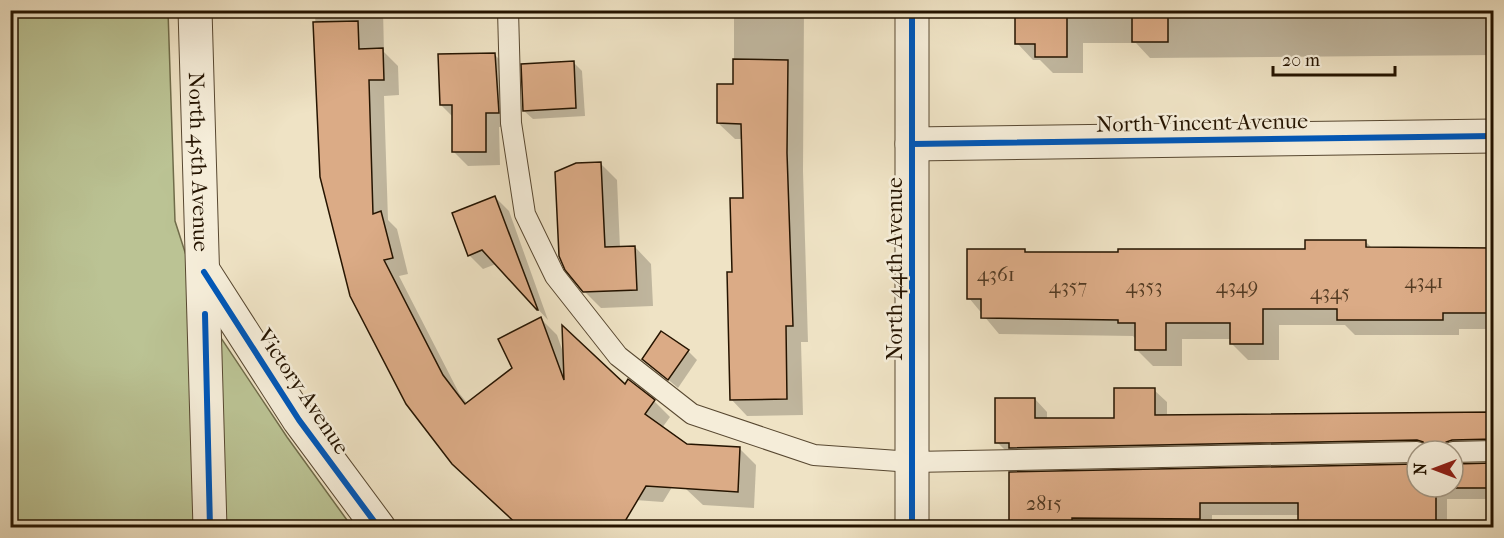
<svg xmlns="http://www.w3.org/2000/svg" width="1504" height="538" viewBox="0 0 1504 538" font-family="'IM FELL French Canon',serif">
<style>
.green{fill:#bbc394;stroke:#706c4a;stroke-width:1.5}
.shadow{fill:#0003}
.building{fill:#dbab86;stroke:#251400;stroke-width:1.5}
.lines{fill:none;stroke-linecap:round;stroke-linejoin:round}
.service-casing{stroke:#584831;stroke-width:22}
.minor-casing{stroke:#584831;stroke-width:35}
.tertiary-casing{stroke:#584831;stroke-width:35}
.service{stroke:#f5edd9;stroke-width:20}
.minor{stroke:#f5edd9;stroke-width:33}
.tertiary{stroke:#f5edd9;stroke-width:33}
.cycleway-casing{stroke:#f5edd9;stroke-width:10}
.cycleway{stroke:#0057b8;stroke-width:6}
.labels{text-anchor:middle;stroke-width:5;stroke-linejoin:round;paint-order:stroke}
.number-label{font-size:20px;fill:#523a22}
.street-label{font-size:22px;fill:#251400;stroke:#f5edd9}
</style>
<rect width="100%" height="100%" fill="#efe3c5"/>
<filter id="stains"><feTurbulence type="fractalNoise" baseFrequency=".00333" numOctaves="4"/><feColorMatrix values="0 0 0 0 .2 0 0 0 0 .09 0 0 0 0 .02 0 0 0 .5 -.17"/></filter>
<radialGradient id="worn" r=".72"><stop offset=".6" stop-color="#630" stop-opacity="0"/><stop offset="1" stop-color="#630" stop-opacity=".3"/></radialGradient>
<!-- green -->
<path class="green" d="M10,11H168L175,221L205,314L287,437L352,527H11Z"/>
<!-- shadow -->
<g class="shadow">
<path d="M311,10H383L384,52L398,66L399,95L384,96L388,220L397,229L408,274L399,276L459,393L468,404L514,368L541,319L557,335L564,355L654,401L670,417L662,428L692,454L663,502L536,493L623,528H522L322,177L315,14Z"/>
<path d="M574,10H613V13L577,14Z"/>
<path d="M734,10H804L803,171L808,342H801L803,415L747,416L731,399L734,273L745,199L743,139H735L718,123L734,85Z"/>
<path d="M1017,10H1494V55L1150,58L1136,43H1083V73H1053L1040,60H1033L1017,43Z"/>
<path d="M494,54L508,68L512,126L499,127L500,165L468,166L454,152L453,117L441,105Z"/>
<path d="M573,62L582,71L585,116L533,119L524,111Z"/>
<path d="M600,163L617,180L620,248L635,247L651,264L653,306L601,308L584,291Z"/>
<path d="M495,197L509,211L548,320L496,264L483,269L469,255Z"/>
<path d="M1365,241L1373,249L1491,250V241H1494V329H1459V335H1355L1345,325H1279V360H1248L1231,343V339H1182V366H1153L1137,350V340L1133,336L999,334L969,298V251L1120,254L1306,251Z"/>
<path d="M688,351L697,360L678,388L644,359Z"/>
<path d="M1154,390L1167,402V417L1487,413V407H1494V451L1459,454L1453,464V451L1009,454L997,442L1035,399L1047,412V420H1115Z"/>
<path d="M740,449L756,465L754,508L703,505L686,489Z"/>
<path d="M1494,464V499H1447V528H1300V515H1212V528H1011V474L1417,465V487H1453V466Z"/>
</g>
<!-- building -->
<g class="building">
<path d="M1015,10H1067V57H1035V44H1015Z"/>
<rect x="1132" y="10" width="36" height="32"/>
<path d="M358,21L359,49L383,48L384,80H369L373,214L381,211L393,258L384,260L443,375L465,404L512,368L498,339L541,317L564,380L562,325L625,384L628,379L655,400L645,414L687,444L740,447L738,492L646,486L621,528H521L452,464L406,404L350,296L320,177L313,22Z"/>
<path d="M495,53L499,113H486V152H452V105H440L438,54Z"/>
<path d="M733,59L788,60L787,153L793,326H786L787,399L730,400L727,272H732L730,198H743L741,124L717,123V84H733Z"/>
<path d="M574,61L576,108L523,111L521,64Z"/>
<path d="M601,162L605,247L635,246L637,290L583,292L565,270L559,256L555,172L576,163Z"/>
<path d="M495,196L538,310H537L482,250L468,256L452,213Z"/>
<path d="M1305,240H1366V247L1494,248V313H1443V320H1337V309H1263V344H1230V323H1166V350H1135V323H1118V320L981,318V299H967V249H1025V252H1118V249H1305Z"/>
<path d="M661,331L689,350L668,380L642,359Z"/>
<path d="M1114,388H1155V415L1494,412V439L1452,440L1446,442L1441,451H1429L1423,442L1417,440L1009,448V443H995V398H1035V418H1114Z"/>
<path d="M1494,463V488H1436V526L1298,524V503H1200V519L1072,518V528H1009V472L1417,464V487H1453V464Z"/>
</g>
<g class="lines">
<defs>
<g id="service">
<path d="M508,10L511,123L525,214L555,276L618,356L692,414L814,455L912,462L1417,452"/>
<path d="M1453,452L1494,451"/>
</g>
<g id="minor">
<path d="M912,10V528"/>
<path d="M912,144L1494,136"/>
<path d="M204,272L299,420L379,528"/>
</g>
<g id="tertiary">
<path id="s1" d="M195,10L210,528"/>
</g>
</defs>
<!-- service casing -->
<use href="#service" class="service-casing"/>
<!-- minor casing -->
<use href="#minor" class="minor-casing"/>
<!-- tertiary casing -->
<use href="#tertiary" class="tertiary-casing"/>
<!-- service -->
<use href="#service" class="service"/>
<!-- minor -->
<use href="#minor" class="minor"/>
<!-- tertiary -->
<use href="#tertiary" class="tertiary"/>
<defs>
<g id="cycleway">
<path d="M912,10V528"/>
<path d="M912,144L1494,136"/>
<path d="M204,272L299,420L379,528"/>
<path d="M205,314L210,528"/>
</g>
</defs>
<!-- cycleway casing -->
<use href="#cycleway" class="cycleway-casing"/>
<!-- cycleway -->
<use href="#cycleway" class="cycleway"/>
</g>
<g class="labels">
<!-- number labels -->
<g class="number-label">
<text x="996" y="281">4361</text>
<text x="1424" y="288">4341</text>
<text x="1068" y="293">4357</text>
<text x="1144" y="293">4353</text>
<text x="1237" y="293">4349</text>
<text x="1330" y="299">4345</text>
<text x="1044" y="510">2815</text>
</g>
<!-- street labels -->
<g class="street-label">
<text transform="translate(1202 122) rotate(-1)" y="8">North Vincent Avenue</text>
<text dy="8" stroke="none"><textPath href="#s1" startOffset="152">North 45th Avenue</textPath></text>
<text transform="translate(894 269) rotate(-90)" y="8">North 44th Avenue</text>
<text transform="translate(304 391) rotate(56)" y="8">Victory Avenue</text>
</g>
</g>
<!-- margin -->
<rect width="1504" height="538" fill="none" stroke="#efe3c5" stroke-width="36"/>
<rect x="12" y="12" width="1480" height="514" fill="none" stroke="#251400" stroke-width="3"/>
<rect x="18" y="18" width="1468" height="502" fill="none" stroke="#251400" stroke-width="1.5"/>
<!-- north arrow -->
<g transform="translate(1435 469) rotate(270)"><circle r="28" fill="#f5edd9" stroke="#a29682" stroke-width="1.5"/>
<path d="M0-4.5L10 22L0 15L-10 22Z" fill="#8f2418"/>
<text y="-9" font-size="16" font-weight="bold" text-anchor="middle" fill="#251400">N</text>
</g>
<!-- scale -->
<path d="M1273 66v9h122v-9" fill="none" stroke="#251400" stroke-width="3"/>
<text x="1282" y="66" font-size="18" fill="#251400" stroke="#f5edd9" stroke-width="4.5" paint-order="stroke">20 m</text>
<rect width="100%" height="100%" filter="url(#stains)"/>
<rect width="100%" height="100%" fill="url(#worn)"/>
</svg>
